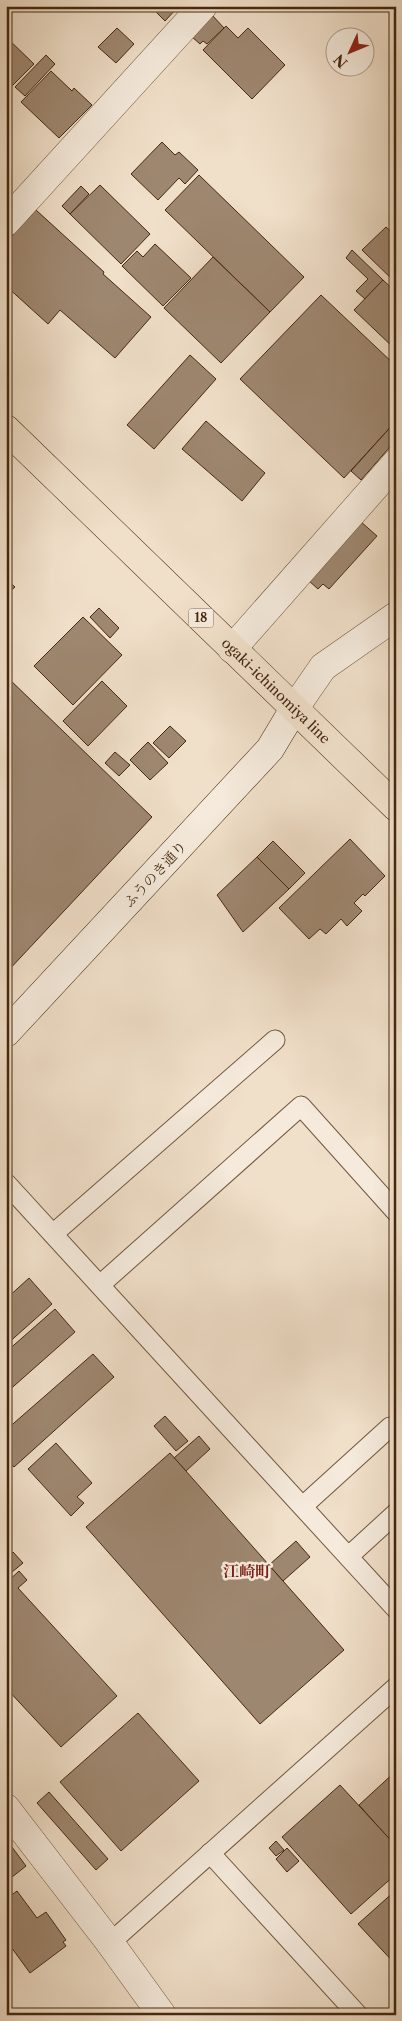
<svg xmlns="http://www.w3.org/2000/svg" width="402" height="2021" viewBox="0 0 402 2021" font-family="'Libre Caslon Text','Noto Serif JP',serif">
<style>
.building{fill:#9e8770;stroke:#45280f}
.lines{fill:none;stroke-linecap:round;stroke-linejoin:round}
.lane-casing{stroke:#70563e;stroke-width:21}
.street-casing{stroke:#70563e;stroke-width:29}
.secondary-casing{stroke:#45280f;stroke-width:29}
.primary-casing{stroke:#45280f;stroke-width:29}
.lane{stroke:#f5eadc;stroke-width:19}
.street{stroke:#f5eadc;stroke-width:28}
.secondary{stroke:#f5eadc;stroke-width:28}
.primary{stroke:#f0dfc9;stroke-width:28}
.labels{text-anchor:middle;stroke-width:5;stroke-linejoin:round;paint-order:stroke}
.shield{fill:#f5eadc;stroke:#7a624c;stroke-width:1}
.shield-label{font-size:12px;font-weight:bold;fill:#45280f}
.street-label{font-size:14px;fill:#45280f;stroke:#f5eadc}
.quarter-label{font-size:16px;font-weight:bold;fill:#7a1f14;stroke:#f5eadc}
</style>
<rect width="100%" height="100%" fill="#f0dfc9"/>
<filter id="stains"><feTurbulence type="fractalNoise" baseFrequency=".004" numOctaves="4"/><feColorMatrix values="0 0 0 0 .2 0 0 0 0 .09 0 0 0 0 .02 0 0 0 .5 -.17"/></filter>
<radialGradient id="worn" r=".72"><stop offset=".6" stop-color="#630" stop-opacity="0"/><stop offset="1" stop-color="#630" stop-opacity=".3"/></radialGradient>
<!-- building -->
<g class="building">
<path d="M150,6H179L165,21Z"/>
<path d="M212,15L224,28L207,44L203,41L200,44L191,36Z"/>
<path d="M226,26L238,38L248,28L285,65L252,99L203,50Z"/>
<path d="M117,28L134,44L116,63L98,47Z"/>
<path d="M6,37L34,64L8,90L6,88Z"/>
<path d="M46,55L55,64L25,96L15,87Z"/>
<path d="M51,71L72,91L74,88L92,105L59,138L21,102Z"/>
<path d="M162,142L175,155L179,152L198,170L185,184L179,178L158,200L131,174Z"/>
<path d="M199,175L304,277L270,312L165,210Z"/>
<path d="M100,185L150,234L121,264L70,214Z"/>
<path d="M81,186L89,194L70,214L62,206Z"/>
<path d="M36,210L104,272L103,274L151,317L115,358L60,310L48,324L6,286V242Z"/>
<path d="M386,227L396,236V283L362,250Z"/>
<path d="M155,244L191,278L163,306L122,266L137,251L143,257Z"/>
<path d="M352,250L383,280L365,299L356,291L368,279L346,258Z"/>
<path d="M213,257L270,312L221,363L164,308Z"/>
<path d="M383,280L396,292V350L354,310Z"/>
<path d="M321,295L396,366V421L344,478L240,379Z"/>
<path d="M190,355L216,379L154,449L127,425Z"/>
<path d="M206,421L265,473L242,501L182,449Z"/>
<path d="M396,421V440L361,480L351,471Z"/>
<path d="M360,521L377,536L329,589L323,584L318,589L308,580Z"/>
<path d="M6,579L15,587L6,595Z"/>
<path d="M99,608L119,628L110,638L90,617Z"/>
<path d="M83,617L122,655L73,705L34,666Z"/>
<path d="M6,676L152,817L6,973Z"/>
<path d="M102,681L127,706L88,746L63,721Z"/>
<path d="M170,726L186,741L169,758L153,743Z"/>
<path d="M148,742L168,763L150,780L130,760Z"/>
<path d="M115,752L130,765L119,776L105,763Z"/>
<path d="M350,839L385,876L365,896L363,894L354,903L362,911L347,926L341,919L326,934L320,929L309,939L279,908Z"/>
<path d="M273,841L305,873L289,889L257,857Z"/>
<path d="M257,857L289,889L243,932L217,895Z"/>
<path d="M29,1278L52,1304L6,1345V1299Z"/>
<path d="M55,1309L75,1332L6,1393V1352Z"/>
<path d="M93,1354L114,1377L14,1467L6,1458V1430Z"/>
<path d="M165,1416L188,1441L176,1451L154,1426Z"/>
<path d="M199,1436L210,1449L186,1471L174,1458Z"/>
<path d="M56,1443L92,1483L77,1497L84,1503L71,1516L28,1469Z"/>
<path d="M170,1453L344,1650L260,1724L86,1527Z"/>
<path d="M296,1541L310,1557L283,1581L269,1565Z"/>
<path d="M13,1552L23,1563L6,1577V1559Z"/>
<path d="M19,1571L27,1580L18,1588L117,1696L61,1747L6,1688V1583Z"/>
<path d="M138,1713L199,1781L121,1851L60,1782Z"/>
<path d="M396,1771V1841L393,1843L359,1805Z"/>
<path d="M340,1785L396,1846V1874L351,1914L282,1837Z"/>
<path d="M49,1792L108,1859L96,1870L37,1803Z"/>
<path d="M6,1839L26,1866L7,1881L6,1880Z"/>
<path d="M276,1841L284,1850L276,1856L269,1848Z"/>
<path d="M287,1848L299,1861L287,1872L276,1859Z"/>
<path d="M396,1890V1965L358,1924Z"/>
<path d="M17,1891L37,1918L46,1912L66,1940L63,1942L66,1946L30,1973L6,1940V1899Z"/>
</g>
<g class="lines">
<defs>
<g id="lane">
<path d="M6,1183L396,1609"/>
<path d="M53,1234L275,1040"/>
<path d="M100,1285L301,1106L396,1212"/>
<path d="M303,1506L390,1427L396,1433"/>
<path d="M349,1556L396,1513"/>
<path d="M210,1853L358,2015"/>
<path d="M110,1943L396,1687"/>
</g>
<g id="street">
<path d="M6,222L203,6"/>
<path d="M232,649L396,463"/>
<path d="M294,709L323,667L396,616"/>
<path d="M6,1808L110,1943L162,2015"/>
</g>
<path id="secondary" d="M6,1033L270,749L294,709"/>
<g id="primary">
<path id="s1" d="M6,429L396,807"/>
</g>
</defs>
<!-- lane casing -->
<use href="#lane" class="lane-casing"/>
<!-- street casing -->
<use href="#street" class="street-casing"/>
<!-- secondary casing -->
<use href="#secondary" class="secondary-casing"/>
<!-- primary casing -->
<use href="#primary" class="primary-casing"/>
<!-- lane -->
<use href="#lane" class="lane"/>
<!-- street -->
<use href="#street" class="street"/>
<!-- secondary -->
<use href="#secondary" class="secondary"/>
<!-- primary -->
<use href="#primary" class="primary"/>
</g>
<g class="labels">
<!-- shield labels -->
<rect class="shield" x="188.5" y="608.5" width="25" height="19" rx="4"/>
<g class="shield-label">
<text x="201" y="622">18</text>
</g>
<!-- street labels -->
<g class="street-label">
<text dy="5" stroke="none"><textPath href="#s1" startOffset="376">ogaki-ichinomiya line</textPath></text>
<text transform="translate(155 874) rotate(-47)" y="5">ふうのき通り</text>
</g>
<!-- quarter labels -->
<g class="quarter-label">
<text x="247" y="1577">江崎町</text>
</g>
</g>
<!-- margin -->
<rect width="402" height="2021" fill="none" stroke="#f0dfc9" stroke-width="25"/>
<rect x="8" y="8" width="387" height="2006" fill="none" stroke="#45280f" stroke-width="2.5"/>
<rect x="12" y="12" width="377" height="1996" fill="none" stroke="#45280f"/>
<!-- north arrow -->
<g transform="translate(350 52) rotate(226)"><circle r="24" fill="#f5eadc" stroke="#af9c8a"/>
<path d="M0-4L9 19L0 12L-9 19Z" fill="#8f2418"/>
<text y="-8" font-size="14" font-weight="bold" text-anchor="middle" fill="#45280f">N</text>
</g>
<rect width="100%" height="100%" filter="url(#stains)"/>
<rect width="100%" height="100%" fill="url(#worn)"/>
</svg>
